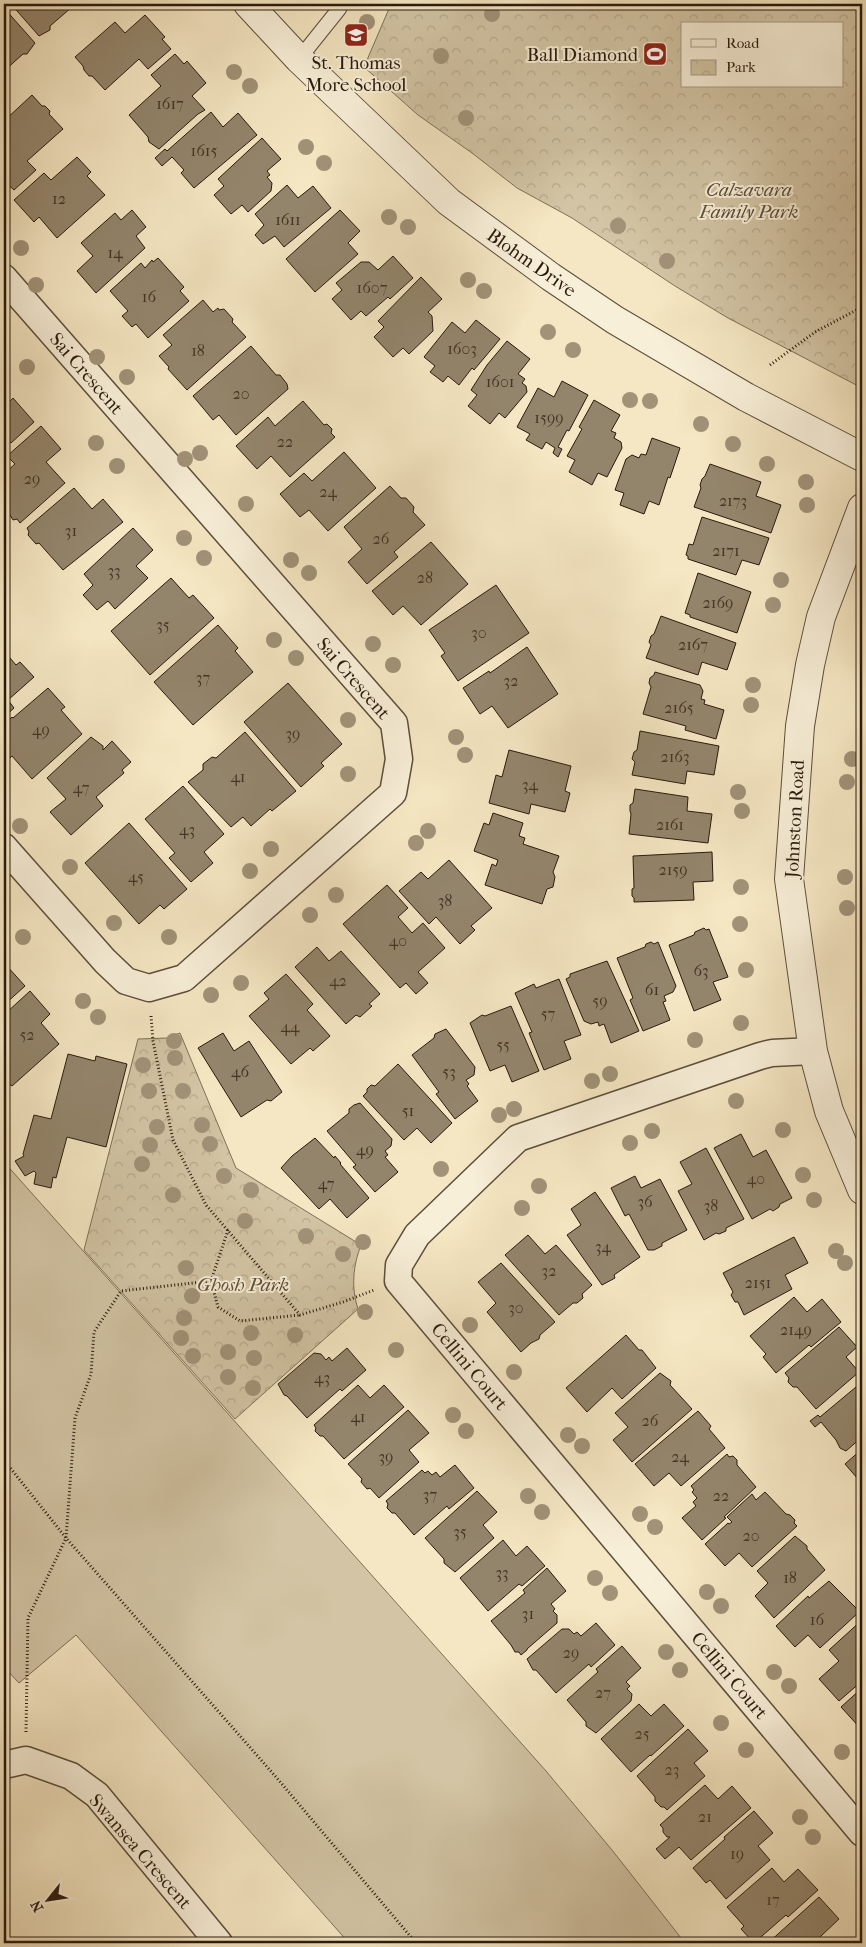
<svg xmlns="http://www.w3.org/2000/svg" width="866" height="1947" viewBox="0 0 866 1947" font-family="'IM FELL French Canon',serif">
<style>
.grass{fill:#d2c4a4;stroke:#7e6f58}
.park{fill:url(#park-crowns);stroke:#7e6f58;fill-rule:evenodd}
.building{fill:#93856c;stroke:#291a0d}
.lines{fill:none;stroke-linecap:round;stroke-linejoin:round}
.service-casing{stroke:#5c4d3a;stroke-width:16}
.minor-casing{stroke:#5c4d3a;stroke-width:29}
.tertiary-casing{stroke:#5c4d3a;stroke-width:30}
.path{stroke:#291a0d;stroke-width:3;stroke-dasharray:1 2.5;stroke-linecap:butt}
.service{stroke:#f8efd8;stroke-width:14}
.minor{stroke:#f8efd8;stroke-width:26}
.tertiary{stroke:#f8efd8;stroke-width:28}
.tree{fill:#a19278}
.labels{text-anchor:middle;stroke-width:4;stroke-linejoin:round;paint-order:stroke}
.number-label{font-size:16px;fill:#443525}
.poi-label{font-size:19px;fill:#291a0d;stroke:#f8efd8;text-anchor:end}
.park-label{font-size:19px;font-style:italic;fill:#5c4d3a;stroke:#f8efd8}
.street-label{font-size:19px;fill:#291a0d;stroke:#f8efd8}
</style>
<defs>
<pattern id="park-crowns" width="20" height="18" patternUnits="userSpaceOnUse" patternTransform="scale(1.25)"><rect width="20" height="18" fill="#d2c4a4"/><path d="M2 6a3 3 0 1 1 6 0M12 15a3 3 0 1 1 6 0" fill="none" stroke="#b4a88c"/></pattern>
</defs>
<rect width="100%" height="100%" fill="#f5e7c3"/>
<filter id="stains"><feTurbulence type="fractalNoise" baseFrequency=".004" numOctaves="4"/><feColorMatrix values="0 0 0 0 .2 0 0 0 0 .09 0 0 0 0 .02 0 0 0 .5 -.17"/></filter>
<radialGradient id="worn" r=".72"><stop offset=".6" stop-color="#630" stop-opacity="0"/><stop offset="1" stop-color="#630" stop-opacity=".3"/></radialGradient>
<!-- grass -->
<path class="grass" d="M4,1162L546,1771L612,1850L685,1943H349L76,1635L19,1683L4,1667Z"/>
<!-- park -->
<g class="park">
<path d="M391,4H862V388L728,318L675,286L572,218L517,188L472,153L418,115L364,67ZM682,24H842V86H682Z"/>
<path d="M180,1033L236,1168L361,1245C353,1266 351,1287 358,1309L235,1419L84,1250L138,1039L167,1038Z"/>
</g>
<!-- building -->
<g class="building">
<path d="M11,4H69L72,7L50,26V30L39,36Z"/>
<path d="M4,8L35,43L27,54H23L4,71Z"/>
<path d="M145,15L165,37L162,39L171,49L148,69L139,59L105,90L92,76H89L84,70L83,66L75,57L115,22L125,33Z"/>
<path d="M175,54L184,64L187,61L206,83L192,96L205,110L198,114L159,149L149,142L148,137L129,115L161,86L151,75Z"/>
<path d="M32,95L42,106H45L50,111L49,114L63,129L27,161L36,170L14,190L4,181V121Z"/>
<path d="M211,112L223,127L238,113L257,135L194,188L181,173L184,170L172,157L162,166L155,158L165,149L167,151Z"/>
<path d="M262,138L281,159L267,171L270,175L267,177L272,183L271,191L248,212L242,205L231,214L214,195L224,186L218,179Z"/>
<path d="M77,157L91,172L87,176L105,195L57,238L39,217L34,222L14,200L44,173L51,180Z"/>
<path d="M287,185L298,198L313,186L331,208L284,247L275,236L263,244L255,235L264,225L255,214Z"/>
<path d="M132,210L146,227L136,236L145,248L96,293L77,271L93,256L81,243L115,213L121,220Z"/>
<path d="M340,210L360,231L348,243L358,254L315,292L286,259Z"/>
<path d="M393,256L413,278L390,299L388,297L366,316L361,311L351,320L332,299L342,290L336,283L361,262H369L378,270Z"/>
<path d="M158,258L184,287L180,291L189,301L148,338L136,324L132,327L122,316L128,311L110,291L141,263L145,268L152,260L153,262Z"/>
<path d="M421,277L442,299L428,312L432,316L433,331L409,354L403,348L393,357L374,337L384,327L378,321Z"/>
<path d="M203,300L213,312L218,308L219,310L224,309L233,319L232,322L246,337L187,390L168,369L169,367L159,356L172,345L163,335Z"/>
<path d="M476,320L500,339L474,370L472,368L459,385L448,376L443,382L430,372L435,366L424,357L452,322L465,333Z"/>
<path d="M507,341L530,359L518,374L525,379L522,383L526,386L527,392L505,418L499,413L490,424L468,406L477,395L471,390L487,365Z"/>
<path d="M251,346L276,375H280L287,384L288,389L236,435L219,415L213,420L193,396Z"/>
<path d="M562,381L588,395L569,431L567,430L558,447L562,449L558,457L553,453L555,448L546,442L542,449L526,440L530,434L517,427L538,388L554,397Z"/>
<path d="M13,398L34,422L11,443L9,441L4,446V407Z"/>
<path d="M594,400L620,415L611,431L616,433L614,438L621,442L622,448L607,477L598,473L592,485L569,472L575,460L567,456L582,429L579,427Z"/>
<path d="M303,401L324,425L327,424L332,429L331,433L335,437L290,477L271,456L257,469L236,446L268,417L275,426Z"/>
<path d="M41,426L61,449L46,462L65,483L20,523L17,519L13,520L4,505V474L15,464L7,456Z"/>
<path d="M652,438L680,448L670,478L668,477L659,505L649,501L644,514L620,505L624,493L615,490L626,459L632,455L639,458L641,454L646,455Z"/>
<path d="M344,452L376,488L328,531L309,510L300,517L280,494L304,473L312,481Z"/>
<path d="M710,464L761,482L756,496L781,505L771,533L694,507L701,488L700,485L702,479L705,476Z"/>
<path d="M390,486L401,498H406L414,507L413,512L425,525L394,552L398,557L367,584L348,562L362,549L344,527Z"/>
<path d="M74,488L92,509L103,499L123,522L63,570L39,543L36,544L28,535L29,532L27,528Z"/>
<path d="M702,517L769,538L759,565L742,560L736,575L688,559V556L686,555L689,544L693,545Z"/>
<path d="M133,528L153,550L136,566L148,578L115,609L108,601L97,610L83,595L93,585L84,574Z"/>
<path d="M431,542L468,584L421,625L403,606L393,615L372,591Z"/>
<path d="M698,573L751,592L737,633L690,617V615L685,613Z"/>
<path d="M171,578L189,598L193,595L214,618L150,675L111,631Z"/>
<path d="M496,585L529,633L458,681L441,656L445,653L429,630Z"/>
<path d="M661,616L736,643L727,670L702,662L698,675L646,658L651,645L649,642L651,636L654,634Z"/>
<path d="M218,625L238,648L235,651L253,672L193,725L154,682Z"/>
<path d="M527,647L558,694L508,728L492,706L480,714L463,688L489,671L490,673Z"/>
<path d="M4,651L16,665L20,662L34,677L8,700L14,708L4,717Z"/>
<path d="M655,672L700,685L703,691L701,699L705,700L704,704L724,710L716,739L685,730L686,726L643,714L651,687L649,683L650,678L654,675Z"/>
<path d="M288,683L342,744L321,763L324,766L301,787L244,722Z"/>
<path d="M48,688L65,707L61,710L82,734L32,779L12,756L8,760L4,756V725L12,717L13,718Z"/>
<path d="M640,731L719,746L714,775L687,771L685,784L632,775L635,762L632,759L634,752L637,750Z"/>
<path d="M245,732L296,791L272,811L270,809L251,826L243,817L231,827L188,782L203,770V764L212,757L216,758Z"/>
<path d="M91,737L103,746V750L112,741L131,762L122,770L124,773L96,797L103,806L71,835L50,812L66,799L47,778Z"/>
<path d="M509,750L571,766L565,791L570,793L565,812L531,804L529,814L489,803L496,775L502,777Z"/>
<path d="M183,786L224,834L204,852L213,863L191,882L169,858L175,853L145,819Z"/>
<path d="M635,789L688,797L687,811L712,814L708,843L629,834L631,814L630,811V805L633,803Z"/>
<path d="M493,813L523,823L519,836L525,838L523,844L559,856L553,872L555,877L553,887L547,889L542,904L485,885L492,864L496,866L498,860L474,851L484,823L489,825Z"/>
<path d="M129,823L187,889L164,909L160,905L139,924L85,863Z"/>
<path d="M712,852L713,881L693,882L694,900L634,902V898L632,896V889L634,888L633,856Z"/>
<path d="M449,860L492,908L471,926L475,930L460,944L436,917L429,924L399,891L421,872L428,879Z"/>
<path d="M387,885L408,908L398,917L412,933L423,923L445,948L418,972L428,983L416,994L406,983L400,988L343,924Z"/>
<path d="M704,928L706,930L709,929L728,977L713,982L721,1000L694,1011L669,945L694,935L695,932Z"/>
<path d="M651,942L654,944L658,942L676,986L673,992L664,996L666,1001L663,1002L670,1020L643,1031L630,1000L633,998L617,958L645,947L646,944Z"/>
<path d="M317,947L329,961L341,951L380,994L369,1004L372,1006L360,1017L356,1015L346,1024L295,967Z"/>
<path d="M607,961L639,1031L611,1043L604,1024L599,1026L598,1022L591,1024L584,1021L566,979L570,977V974Z"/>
<path d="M6,965L25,986L4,1005V966Z"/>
<path d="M286,974L313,1004L307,1010L330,1036L313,1051L310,1048L291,1064L249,1016L269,999L264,993Z"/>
<path d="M559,979L581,1035L564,1041L571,1059L544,1070L529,1033L532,1032L515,993L534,984L536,988Z"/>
<path d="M30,991L50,1014L41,1023L59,1044L12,1086L4,1080V1019L8,1016L6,1013Z"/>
<path d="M511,1006L539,1071L512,1082L505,1065L490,1071L470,1023L482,1015L485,1016Z"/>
<path d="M446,1029L475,1067L474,1075L466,1080L469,1084L467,1086L478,1101L455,1119L436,1094L439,1092L412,1055L434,1038L435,1034Z"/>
<path d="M223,1033L234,1051L249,1041L282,1092L271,1101L267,1100L241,1117L198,1048Z"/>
<path d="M68,1054L95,1061L96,1056L127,1064L106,1147L67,1137L56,1178L53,1177L51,1188L34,1184L36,1173L34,1171L25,1176L15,1161L24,1156L23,1154L34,1115L51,1119Z"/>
<path d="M398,1064L452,1123L431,1143L417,1128L404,1140L363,1096L367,1092V1089L371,1085L375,1086Z"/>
<path d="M360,1103L392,1139L391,1146L385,1151L388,1155L385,1157L398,1172L375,1192L353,1167L356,1165L327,1131L349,1113V1109L354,1105Z"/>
<path d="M741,1134L753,1157L766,1150L792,1198L780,1204L779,1207L773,1211L770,1209L752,1219L714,1148Z"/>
<path d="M315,1138L334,1158L335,1156L341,1163L340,1164L369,1198L347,1218L330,1199L319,1209L281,1168L292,1156Z"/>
<path d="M706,1148L744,1219L726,1228V1231L719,1234L716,1233L704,1240L678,1191L692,1184L680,1162Z"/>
<path d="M635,1176L641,1188L660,1179L687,1230L662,1243V1246L654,1250H648L629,1214L625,1216L611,1188Z"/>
<path d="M595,1192L640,1257L614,1275L615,1278L602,1285L567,1235L581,1225L571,1209Z"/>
<path d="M528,1235L545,1254L556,1245L592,1285L582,1294L583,1298L577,1303H573L559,1315L505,1255Z"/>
<path d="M794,1237L808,1263L785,1275L792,1289L744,1315L738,1302H735L731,1295L733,1292L723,1273Z"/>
<path d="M501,1263L555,1322L540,1335L539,1339L531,1343L521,1352L487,1312L496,1303L478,1282Z"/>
<path d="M794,1297L807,1312L822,1299L841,1322L811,1347L809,1345L776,1373L763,1357L766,1354L750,1336Z"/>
<path d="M839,1327L857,1347L846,1357L859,1372L816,1409L797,1387H793L788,1382L789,1378L785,1373Z"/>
<path d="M626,1335L639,1350H642L656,1368L622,1399L612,1388L587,1412L566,1388Z"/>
<path d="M347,1348L366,1370L342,1391L340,1389L307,1418L287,1396L284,1395L278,1384L314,1353L321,1354L326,1360L329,1357L332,1361Z"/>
<path d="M660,1373L671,1381L670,1385L692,1409L632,1462L613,1440L628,1427L615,1413Z"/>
<path d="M862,1382V1437L846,1451L840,1448L836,1440L821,1422L815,1427L810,1421L818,1415L820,1417Z"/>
<path d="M358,1385L370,1398L384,1385L404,1407L344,1459L323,1436H320L315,1431L316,1428L314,1425Z"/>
<path d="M408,1410L429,1433L409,1450L419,1462L379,1498L370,1488L367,1489L361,1482L362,1479L348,1464Z"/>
<path d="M698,1411L711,1426L709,1429L725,1448L681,1486L669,1473L654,1486L635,1464Z"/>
<path d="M862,1449V1487L858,1479L845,1464Z"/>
<path d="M727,1454L729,1457L733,1456L737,1460V1465L756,1487L724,1517L726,1518L702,1540L682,1518L696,1506L693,1502L697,1498L692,1492L694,1490L691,1486Z"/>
<path d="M455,1465L474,1488L449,1509L447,1506L414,1535L395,1513H392L387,1508L388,1504L386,1501L422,1470L425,1473L428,1471L432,1475L436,1472L440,1477Z"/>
<path d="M477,1491L497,1512L483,1525L494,1538L455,1572L444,1563V1559L425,1538Z"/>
<path d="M765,1492L786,1514L790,1515L795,1520L794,1523L797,1526L752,1567L739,1553L725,1566L705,1544L728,1523L729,1524L732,1522L727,1517L752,1494L756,1500Z"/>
<path d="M795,1536L807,1546V1549L825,1570L774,1618L755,1596L768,1583L757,1571Z"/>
<path d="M503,1540L516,1556L527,1546L545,1566L522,1586L519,1584L488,1611L460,1578Z"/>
<path d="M547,1568L566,1591L551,1604L555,1609L553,1611L557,1615V1623L527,1649V1650L521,1655L519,1652H515L511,1645L491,1621L525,1593L523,1590Z"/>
<path d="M829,1581L856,1608L858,1613L820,1648L808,1635L795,1647L776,1626L808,1596L809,1598Z"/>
<path d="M862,1620V1681L839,1701L819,1679L839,1661L829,1650Z"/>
<path d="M596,1623L615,1645L591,1667L589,1664L556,1693L536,1670H533L527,1659L562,1629H569L574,1634L577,1632L581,1636Z"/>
<path d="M622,1646L641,1668L626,1682L630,1686L627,1689L632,1694L631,1701L596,1733L586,1726V1722L567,1700L598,1672L596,1669Z"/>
<path d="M862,1688V1727L861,1729L841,1707Z"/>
<path d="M639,1704L651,1716L664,1704L684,1726L651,1756L650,1755L631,1772L601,1739Z"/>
<path d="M688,1729L708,1751L694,1763L705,1776L667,1810L664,1807H661L655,1801V1797L637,1776Z"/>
<path d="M705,1785L718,1799L732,1786L751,1808L691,1860L679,1847L665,1859L656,1849L670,1837H667L663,1832V1828L660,1825Z"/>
<path d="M754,1811L773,1833L758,1846L770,1860L726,1899L710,1880L706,1883L693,1868L725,1839L724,1837Z"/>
<path d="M772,1868L784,1882L798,1869L818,1890L788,1917L786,1915L754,1943L741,1929L744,1926L727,1907Z"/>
<path d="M819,1897L839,1919L820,1937L826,1943H768Z"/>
</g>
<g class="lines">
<defs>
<path id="service" d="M299,59L339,9L341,4"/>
<g id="minor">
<path d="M4,278L394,723L399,759L393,793L184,978L149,988L126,981L105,961L4,847"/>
<path d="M813,1051L772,1053L760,1056L518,1138L417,1235L399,1265L398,1281L862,1833"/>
<path d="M4,1765L26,1760L71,1776L97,1795L219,1943"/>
</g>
<g id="tertiary">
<path d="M248,4L299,59L449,202L551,277L615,320L746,397L862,457"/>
<path d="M862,508L821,617L810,665L800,726L789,879L813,1051L829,1111L862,1190"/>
</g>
</defs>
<!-- service casing -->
<use href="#service" class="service-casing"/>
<!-- minor casing -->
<use href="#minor" class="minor-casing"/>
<!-- tertiary casing -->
<use href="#tertiary" class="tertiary-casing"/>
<!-- path -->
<g class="path">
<path d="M770,365L815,332L862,307"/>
<path d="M151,1016L153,1041L173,1140L206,1205L300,1315L343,1302L374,1290"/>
<path d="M228,1230L211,1281L218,1307L240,1321L300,1315"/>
<path d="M4,1460L66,1538L276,1777L416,1943"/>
<path d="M26,1732L28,1618L66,1538L75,1418L91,1374L94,1332L121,1291L211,1281"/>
</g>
<!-- service -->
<use href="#service" class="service"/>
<!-- minor -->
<use href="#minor" class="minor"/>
<!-- tertiary -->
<use href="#tertiary" class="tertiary"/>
</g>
<!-- trees -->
<g class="tree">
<circle cx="492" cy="14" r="8"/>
<circle cx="367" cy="22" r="8"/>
<circle cx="441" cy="56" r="8"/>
<circle cx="234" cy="72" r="8"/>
<circle cx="250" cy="86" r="8"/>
<circle cx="466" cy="118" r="8"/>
<circle cx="306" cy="147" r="8"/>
<circle cx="324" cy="163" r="8"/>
<circle cx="389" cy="217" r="8"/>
<circle cx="618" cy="226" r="8"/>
<circle cx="408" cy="227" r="8"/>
<circle cx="21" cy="248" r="8"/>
<circle cx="667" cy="261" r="8"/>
<circle cx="468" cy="280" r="8"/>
<circle cx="36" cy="285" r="8"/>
<circle cx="484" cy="291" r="8"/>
<circle cx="548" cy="332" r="8"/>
<circle cx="573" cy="350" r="8"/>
<circle cx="97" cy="357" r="8"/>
<circle cx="27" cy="367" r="8"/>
<circle cx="127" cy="377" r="8"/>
<circle cx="630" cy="400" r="8"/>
<circle cx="650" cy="401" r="8"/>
<circle cx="701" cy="424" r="8"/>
<circle cx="96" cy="443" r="8"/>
<circle cx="733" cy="444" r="8"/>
<circle cx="200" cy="453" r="8"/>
<circle cx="185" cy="459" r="8"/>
<circle cx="767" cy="464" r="8"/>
<circle cx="117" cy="466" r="8"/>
<circle cx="806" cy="482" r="8"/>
<circle cx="246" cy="504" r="8"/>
<circle cx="807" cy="505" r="8"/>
<circle cx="184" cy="538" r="8"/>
<circle cx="204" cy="558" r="8"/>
<circle cx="291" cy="560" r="8"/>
<circle cx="309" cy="573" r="8"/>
<circle cx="781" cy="580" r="8"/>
<circle cx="773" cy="605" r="8"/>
<circle cx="274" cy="640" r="8"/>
<circle cx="373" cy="644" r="8"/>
<circle cx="296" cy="658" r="8"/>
<circle cx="393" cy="665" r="8"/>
<circle cx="753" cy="685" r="8"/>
<circle cx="751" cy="705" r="8"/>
<circle cx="348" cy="720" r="8"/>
<circle cx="456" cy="737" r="8"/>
<circle cx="465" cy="755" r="8"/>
<circle cx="852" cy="759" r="8"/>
<circle cx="348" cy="774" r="8"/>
<circle cx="847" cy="782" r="8"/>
<circle cx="738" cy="792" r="8"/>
<circle cx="742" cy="811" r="8"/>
<circle cx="20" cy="826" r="8"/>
<circle cx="428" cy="831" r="8"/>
<circle cx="416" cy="843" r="8"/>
<circle cx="271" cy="849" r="8"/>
<circle cx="70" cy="867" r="8"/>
<circle cx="250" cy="871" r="8"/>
<circle cx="845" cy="877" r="8"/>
<circle cx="741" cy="887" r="8"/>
<circle cx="336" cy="895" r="8"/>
<circle cx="847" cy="908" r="8"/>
<circle cx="310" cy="915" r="8"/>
<circle cx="114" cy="923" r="8"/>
<circle cx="740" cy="924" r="8"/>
<circle cx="23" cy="937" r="8"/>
<circle cx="169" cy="937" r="8"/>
<circle cx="746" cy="970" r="8"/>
<circle cx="241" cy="983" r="8"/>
<circle cx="211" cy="995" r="8"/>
<circle cx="83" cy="1001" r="8"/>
<circle cx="98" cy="1017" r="8"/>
<circle cx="741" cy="1023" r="8"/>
<circle cx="695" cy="1040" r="8"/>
<circle cx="174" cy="1041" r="8"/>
<circle cx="175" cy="1058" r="8"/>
<circle cx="143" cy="1065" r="8"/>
<circle cx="610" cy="1074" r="8"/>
<circle cx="592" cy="1081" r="8"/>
<circle cx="149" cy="1091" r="8"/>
<circle cx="183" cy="1091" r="8"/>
<circle cx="736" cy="1101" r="8"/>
<circle cx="514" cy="1109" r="8"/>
<circle cx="499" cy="1115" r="8"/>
<circle cx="202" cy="1125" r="8"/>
<circle cx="157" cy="1127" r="8"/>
<circle cx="783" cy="1130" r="8"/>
<circle cx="652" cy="1131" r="8"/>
<circle cx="630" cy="1143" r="8"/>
<circle cx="210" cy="1144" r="8"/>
<circle cx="150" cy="1145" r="8"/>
<circle cx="142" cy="1164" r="8"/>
<circle cx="441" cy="1169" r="8"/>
<circle cx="803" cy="1175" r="8"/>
<circle cx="224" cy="1176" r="8"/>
<circle cx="539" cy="1186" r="8"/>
<circle cx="251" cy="1190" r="8"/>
<circle cx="173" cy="1195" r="8"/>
<circle cx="814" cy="1200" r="8"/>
<circle cx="522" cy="1208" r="8"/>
<circle cx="245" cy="1221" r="8"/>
<circle cx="306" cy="1236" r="8"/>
<circle cx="363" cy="1242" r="8"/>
<circle cx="836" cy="1251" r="8"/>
<circle cx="343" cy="1254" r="8"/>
<circle cx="845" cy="1263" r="8"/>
<circle cx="186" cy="1268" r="8"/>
<circle cx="192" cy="1296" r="8"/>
<circle cx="365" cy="1312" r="8"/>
<circle cx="184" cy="1318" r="8"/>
<circle cx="470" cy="1325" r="8"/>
<circle cx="251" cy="1333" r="8"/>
<circle cx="295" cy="1335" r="8"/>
<circle cx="181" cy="1338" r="8"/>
<circle cx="396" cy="1350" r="8"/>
<circle cx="228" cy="1352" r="8"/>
<circle cx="193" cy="1356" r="8"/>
<circle cx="254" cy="1358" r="8"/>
<circle cx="514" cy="1372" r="8"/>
<circle cx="228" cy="1377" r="8"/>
<circle cx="253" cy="1388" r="8"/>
<circle cx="453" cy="1415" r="8"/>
<circle cx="466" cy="1431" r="8"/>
<circle cx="568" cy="1435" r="8"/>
<circle cx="582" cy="1446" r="8"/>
<circle cx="528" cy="1496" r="8"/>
<circle cx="542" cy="1512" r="8"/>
<circle cx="640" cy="1514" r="8"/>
<circle cx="655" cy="1527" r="8"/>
<circle cx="595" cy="1578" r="8"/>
<circle cx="707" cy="1592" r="8"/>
<circle cx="610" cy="1593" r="8"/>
<circle cx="721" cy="1606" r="8"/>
<circle cx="666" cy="1652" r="8"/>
<circle cx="680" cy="1670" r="8"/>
<circle cx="774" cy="1672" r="8"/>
<circle cx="789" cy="1686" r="8"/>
<circle cx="721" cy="1723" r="8"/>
<circle cx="746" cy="1750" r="8"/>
<circle cx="842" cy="1752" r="8"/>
<circle cx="800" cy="1817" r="8"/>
<circle cx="813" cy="1837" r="8"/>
</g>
<!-- icons -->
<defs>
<symbol id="school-square" viewBox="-11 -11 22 22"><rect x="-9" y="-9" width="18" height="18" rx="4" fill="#8f2418" stroke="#f8efd8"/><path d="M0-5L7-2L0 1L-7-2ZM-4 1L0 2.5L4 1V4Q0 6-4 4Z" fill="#fff"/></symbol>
<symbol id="stadium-square" viewBox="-11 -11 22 22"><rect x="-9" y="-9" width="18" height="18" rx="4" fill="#8f2418" stroke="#f8efd8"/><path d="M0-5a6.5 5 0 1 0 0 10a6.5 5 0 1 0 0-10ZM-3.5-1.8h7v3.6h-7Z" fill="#fff"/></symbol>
</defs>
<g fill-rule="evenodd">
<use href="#school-square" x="342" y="21" width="28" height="28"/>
<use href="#stadium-square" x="641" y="40" width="28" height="28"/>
</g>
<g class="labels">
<!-- number labels -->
<g class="number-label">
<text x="170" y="109">1617</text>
<text x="204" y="156">1615</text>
<text x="59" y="204">12</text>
<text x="288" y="225">1611</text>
<text x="115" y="258">14</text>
<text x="372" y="293">1607</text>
<text x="149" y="302">16</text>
<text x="462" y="354">1603</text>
<text x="198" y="356">18</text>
<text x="500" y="387">1601</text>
<text x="241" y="399">20</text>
<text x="549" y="423">1599</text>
<text x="285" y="447">22</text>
<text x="32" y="484">29</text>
<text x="328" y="497">24</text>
<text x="733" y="506">2173</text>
<text x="71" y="536">31</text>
<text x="381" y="544">26</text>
<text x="726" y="556">2171</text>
<text x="114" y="576">33</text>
<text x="425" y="583">28</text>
<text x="718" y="608">2169</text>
<text x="163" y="630">35</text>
<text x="479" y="638">30</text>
<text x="693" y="650">2167</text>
<text x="203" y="683">37</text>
<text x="511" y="686">32</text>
<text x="679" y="713">2165</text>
<text x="41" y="735">49</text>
<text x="293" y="739">39</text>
<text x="675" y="762">2163</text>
<text x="238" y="782">41</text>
<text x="530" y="790">34</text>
<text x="81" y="793">47</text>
<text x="670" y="830">2161</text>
<text x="187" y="835">43</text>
<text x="673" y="875">2159</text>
<text x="136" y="882">45</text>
<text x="445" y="906">38</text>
<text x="398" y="946">40</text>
<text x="701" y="976">63</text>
<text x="338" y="986">42</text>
<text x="652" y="995">61</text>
<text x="600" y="1006">59</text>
<text x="548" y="1019">57</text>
<text x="290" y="1032">44</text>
<text x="27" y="1040">52</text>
<text x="503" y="1050">55</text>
<text x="240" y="1077">46</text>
<text x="449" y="1077">53</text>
<text x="408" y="1116">51</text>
<text x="365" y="1155">49</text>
<text x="756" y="1184">40</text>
<text x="326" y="1189">47</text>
<text x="645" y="1207">36</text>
<text x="711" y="1211">38</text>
<text x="603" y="1252">34</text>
<text x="549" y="1276">32</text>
<text x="758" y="1288">2151</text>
<text x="516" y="1313">30</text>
<text x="796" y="1335">2149</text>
<text x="322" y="1383">43</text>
<text x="358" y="1422">41</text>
<text x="650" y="1426">26</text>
<text x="386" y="1462">39</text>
<text x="680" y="1462">24</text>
<text x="430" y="1500">37</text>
<text x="721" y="1501">22</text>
<text x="460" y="1537">35</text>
<text x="751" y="1541">20</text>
<text x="502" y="1578">33</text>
<text x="790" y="1583">18</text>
<text x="528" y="1619">31</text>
<text x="817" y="1625">16</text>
<text x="571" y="1658">29</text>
<text x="603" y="1698">27</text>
<text x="642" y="1739">25</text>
<text x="672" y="1775">23</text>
<text x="705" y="1822">21</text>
<text x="737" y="1859">19</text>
<text x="773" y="1905">17</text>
</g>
<!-- poi labels -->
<g class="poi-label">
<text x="638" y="61">Ball Diamond</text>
<text x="356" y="69" text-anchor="middle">St. Thomas<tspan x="356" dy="22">More School</tspan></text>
</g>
<!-- park labels -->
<g class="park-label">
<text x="749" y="196">Calzavara<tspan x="749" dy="22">Family Park</tspan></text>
<text x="243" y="1291">Ghosh Park</text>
</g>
<!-- street labels -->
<g class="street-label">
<text transform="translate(532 262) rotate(35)" y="7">Blohm Drive</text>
<text transform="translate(87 373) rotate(49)" y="7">Sai Crescent</text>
<text transform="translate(354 678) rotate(49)" y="7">Sai Crescent</text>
<text transform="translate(794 819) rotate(-87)" y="7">Johnston Road</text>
<text transform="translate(470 1366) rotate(50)" y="7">Cellini Court</text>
<text transform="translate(730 1675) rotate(50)" y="7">Cellini Court</text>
<text transform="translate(141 1851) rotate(49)" y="7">Swansea Crescent</text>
</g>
</g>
<!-- margin -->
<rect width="866" height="1947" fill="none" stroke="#f5e7c3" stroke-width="20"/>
<rect x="5" y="5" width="856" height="1937" fill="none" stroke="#291a0d" stroke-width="2.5"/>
<rect x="10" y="10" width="846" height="1927" fill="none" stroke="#291a0d"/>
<!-- legend -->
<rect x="681" y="22" width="162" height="65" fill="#f8efd8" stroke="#a59a87"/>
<rect x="691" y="39" width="25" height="8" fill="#f8efd8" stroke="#a59a87"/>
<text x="726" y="48" font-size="15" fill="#291a0d">Road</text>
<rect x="691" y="60" width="25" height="15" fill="url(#park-crowns)" stroke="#a59a87"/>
<text x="726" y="72" font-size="15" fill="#291a0d">Park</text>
<!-- north arrow -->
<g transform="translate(48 1900) rotate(240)" stroke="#f8efd8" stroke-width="4" paint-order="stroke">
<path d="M0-4L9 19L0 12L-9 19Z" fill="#291a0d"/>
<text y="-8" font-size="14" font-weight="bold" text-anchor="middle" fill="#291a0d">N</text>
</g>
<rect width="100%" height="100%" filter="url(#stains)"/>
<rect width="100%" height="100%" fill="url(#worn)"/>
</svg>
